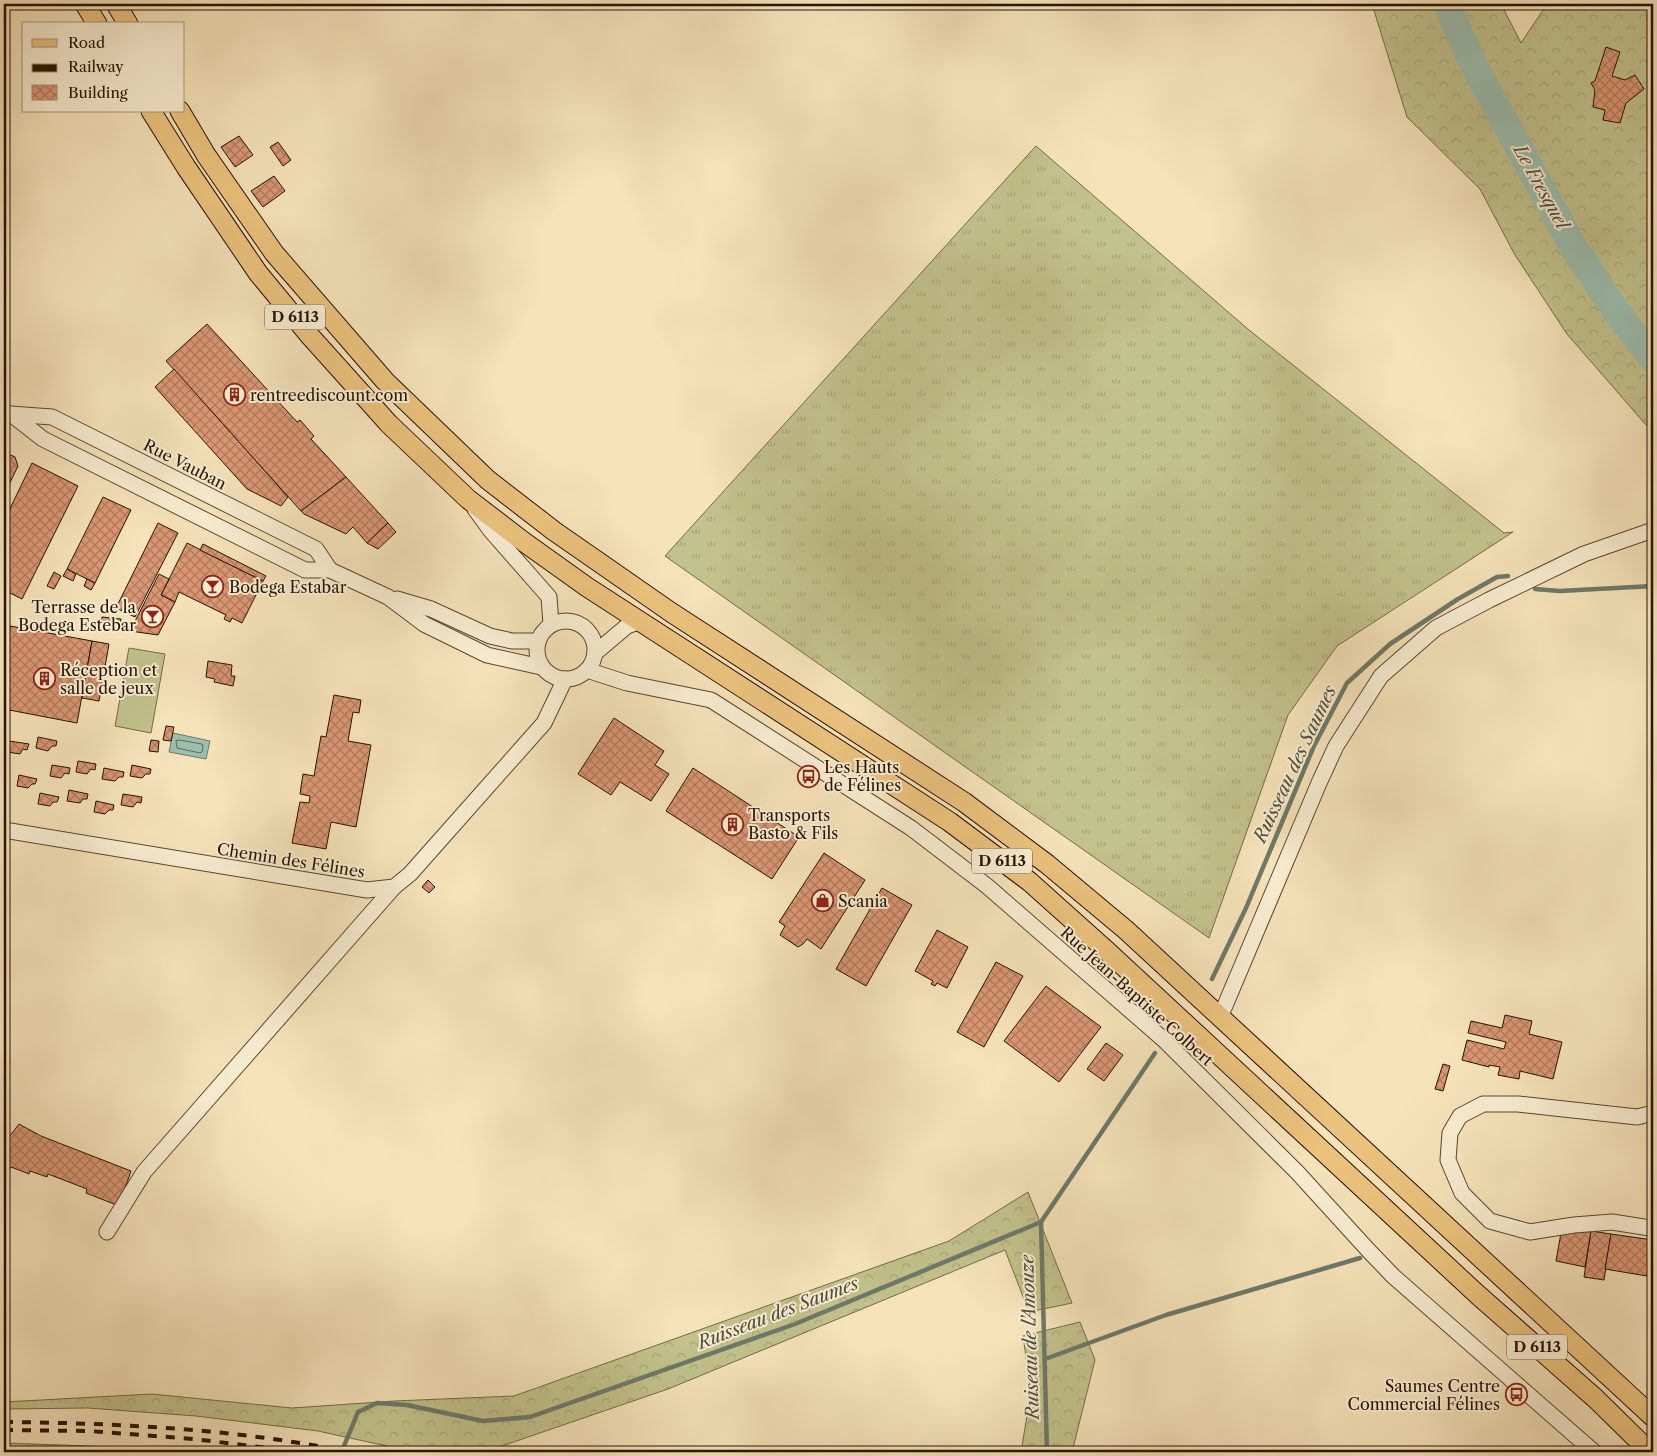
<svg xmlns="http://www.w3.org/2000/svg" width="1657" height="1456" viewBox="0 0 1657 1456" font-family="'Libre Caslon Text',serif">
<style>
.grass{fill:url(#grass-tufts);stroke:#746a46}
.forest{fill:url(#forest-crowns);stroke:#746a46}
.pitch{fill:#c2c28c;stroke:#746a46}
.water{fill:#9dbeaf;stroke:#6d7969}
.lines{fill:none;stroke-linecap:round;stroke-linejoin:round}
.shore{stroke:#616858;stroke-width:1}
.stream{stroke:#6d7969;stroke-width:4.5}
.river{stroke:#9dbeaf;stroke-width:28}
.building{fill:url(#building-cross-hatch);stroke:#251200}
.minor-casing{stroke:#59462e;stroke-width:17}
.major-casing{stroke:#251200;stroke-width:21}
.minor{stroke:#f9edd2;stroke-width:15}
.major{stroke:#ebc27d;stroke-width:19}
.rail{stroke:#251200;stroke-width:4;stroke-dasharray:9 9;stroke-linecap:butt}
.labels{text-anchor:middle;stroke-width:4;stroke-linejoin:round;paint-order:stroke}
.shield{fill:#f9edd2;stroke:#65543f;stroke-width:1}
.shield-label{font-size:15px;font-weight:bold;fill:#251200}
.poi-label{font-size:16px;fill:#251200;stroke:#f9edd2;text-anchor:start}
.street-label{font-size:16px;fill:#251200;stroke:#f9edd2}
.water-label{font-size:18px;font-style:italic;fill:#4f4e3d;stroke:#f9edd2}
</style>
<defs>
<pattern id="grass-tufts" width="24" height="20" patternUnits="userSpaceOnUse" patternTransform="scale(1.25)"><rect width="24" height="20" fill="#c2c28c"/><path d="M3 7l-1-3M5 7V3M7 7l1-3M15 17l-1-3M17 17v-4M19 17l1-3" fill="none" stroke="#a7a677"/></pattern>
<pattern id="forest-crowns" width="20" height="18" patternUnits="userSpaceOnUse" patternTransform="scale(1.25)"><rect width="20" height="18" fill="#c2c28c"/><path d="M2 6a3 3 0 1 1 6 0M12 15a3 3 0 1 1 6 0" fill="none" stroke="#a7a677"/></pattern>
<pattern id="building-cross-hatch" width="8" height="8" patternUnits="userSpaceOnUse" patternTransform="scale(1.25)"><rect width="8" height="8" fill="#da9773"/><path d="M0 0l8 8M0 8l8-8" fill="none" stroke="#b17a5c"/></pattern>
</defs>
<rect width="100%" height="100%" fill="#f6e3ba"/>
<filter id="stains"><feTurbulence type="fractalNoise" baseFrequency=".004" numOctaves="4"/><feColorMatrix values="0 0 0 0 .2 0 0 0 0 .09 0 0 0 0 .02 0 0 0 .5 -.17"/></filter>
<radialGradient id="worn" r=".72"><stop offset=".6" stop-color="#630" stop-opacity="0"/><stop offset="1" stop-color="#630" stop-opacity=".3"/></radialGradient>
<!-- grass -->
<path class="grass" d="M1036,146L1249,330L1504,533L1513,532L1337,646L1288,715L1209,938L665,556Z"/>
<!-- forest -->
<g class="forest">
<path d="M1372,4H1501L1521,43L1547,4H1653V433L1567,334L1515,255L1480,189L1407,117Z"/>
<path d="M1028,1192L1072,1303L1029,1312L1005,1250L668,1389L499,1447L501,1452H414L318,1431L196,1416L88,1408L4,1409V1402L152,1394L292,1408L394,1401L514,1396L949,1241Z"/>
<path d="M1080,1322L1095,1360L1072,1452H1021L1031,1392L1023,1336Z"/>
<path d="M4,1443L90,1446L191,1452H4Z"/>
</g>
<!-- pitch -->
<path class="pitch" d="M129,648L165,654L151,733L115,726Z"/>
<!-- water -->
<path class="water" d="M173,733L210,741L206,759L169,752Z"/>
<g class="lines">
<!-- shore -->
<path class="shore" d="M179,740L202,744L203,747L202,752L200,753L177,748L176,741Z"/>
<!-- stream -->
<g class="stream">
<path d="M1535,589L1560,591L1653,586"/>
<path d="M1212,979L1246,908L1314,746L1347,683L1390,644L1458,599L1497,577L1508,576"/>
<path d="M1041,1222L1047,1452"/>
<path d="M1045,1359L1166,1315L1360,1258"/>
<path d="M344,1446L358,1412L377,1403L407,1405L483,1421L530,1417L795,1324L1041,1222L1155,1053"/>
</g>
<!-- river -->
<path class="river" d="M1447,4L1473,64L1574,248L1616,311L1653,359"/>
</g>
<!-- building -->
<g class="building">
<path d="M1606,47L1620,52L1612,76L1625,80L1635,75L1644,89L1626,103L1620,123L1603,120L1605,110L1593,107L1595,90L1591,83L1595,81Z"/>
<path d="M239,136L253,155L235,167L221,147Z"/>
<path d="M278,142L291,160L283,166L270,147Z"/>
<path d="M274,176L285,191L263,207L251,191Z"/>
<path d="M207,324L297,422L300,420L314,436L311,439L346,477L301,511L166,361Z"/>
<path d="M174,369L288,497L281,506L247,489L155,387Z"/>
<path d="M4,452L15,457L18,466L4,495Z"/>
<path d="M32,463L78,486L22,599L4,590V521Z"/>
<path d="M346,477L388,523L367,543L353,527L346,534L304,514L301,511Z"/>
<path d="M103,497L131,510L95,583L67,569Z"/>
<path d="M158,523L178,533L135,617L116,608Z"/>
<path d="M388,523L396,532L378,549L367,543Z"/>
<path d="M187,543L263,581L242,623L232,618L230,622L224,619L226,615L179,592L175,602L161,595Z"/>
<path d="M203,544L266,576L263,581L200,550Z"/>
<path d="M67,569L76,574L73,581L63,576Z"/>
<path d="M54,572L61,576L54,589L47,586Z"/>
<path d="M159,574L169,579L161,595L175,602L158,635L130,631Z"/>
<path d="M87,579L95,583L91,590L84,586Z"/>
<path d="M102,617L121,619L120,625L101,622Z"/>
<path d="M10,626L92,641L77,723L4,709V660Z"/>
<path d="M92,641L109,644L99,701L82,698Z"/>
<path d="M208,661L232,665L231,676H235L233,686L214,682L215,679L206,677Z"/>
<path d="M334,695L361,700L359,713L353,712L348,741L371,745L356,827L331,822L326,849L292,843L300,802L309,803L310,796L300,794L303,774L314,776L321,736L326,737Z"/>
<path d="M614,718L664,751L655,765L669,774L651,801L620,782L611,795L578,774Z"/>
<path d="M166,726L174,727L171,741L163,740Z"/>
<path d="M38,737L57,741L56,746H52L48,751L36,748Z"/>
<path d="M151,740L159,741L158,752L149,751Z"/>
<path d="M9,741L29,744L27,750L23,749L20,754L7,752Z"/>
<path d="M78,761L96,764L95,770L91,769L87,774L76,772Z"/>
<path d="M52,765L70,768L69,774L65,773L61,778L50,776Z"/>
<path d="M132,765L151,769L150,774H146L142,778L130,776Z"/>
<path d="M104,768L124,772L123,777H119L115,781L102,779Z"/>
<path d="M693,768L799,837L772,879L666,811Z"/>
<path d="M19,775L37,779L35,784H32L28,788L17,786Z"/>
<path d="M69,790L88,794L87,799H83L80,803L67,801Z"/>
<path d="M40,793L59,797L57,802H53L50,806L38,804Z"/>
<path d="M123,794L142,797L141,803L137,802L133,807L121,805Z"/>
<path d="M96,801L114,805L113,810H109L105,814L94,812Z"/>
<path d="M824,853L865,880L821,949L807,939L803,944L798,947L780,935L785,926L779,922Z"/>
<path d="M428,880L435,887L429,893L422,887Z"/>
<path d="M882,888L912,905L866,986L836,969Z"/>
<path d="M937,930L968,947L947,988L937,983L935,986L931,984L933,981L915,971Z"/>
<path d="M996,962L1023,976L984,1047L957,1032Z"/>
<path d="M1046,986L1101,1027L1059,1082L1004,1041Z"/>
<path d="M1505,1015L1532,1021L1529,1034L1562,1042L1553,1079L1520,1071L1519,1079L1498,1075L1500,1067L1489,1065V1067L1462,1060L1467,1040L1504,1049L1506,1042L1468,1033L1471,1021L1502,1028Z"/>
<path d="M1106,1043L1123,1055L1104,1081L1087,1069Z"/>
<path d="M1443,1064L1450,1066L1443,1091L1435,1089Z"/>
<path d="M19,1124L41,1136L131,1171L119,1206L86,1193L87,1189L48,1174L47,1177L30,1171L29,1174L11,1167L4,1178V1133L9,1137Z"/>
<path d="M1591,1231L1611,1234L1604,1280L1584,1277Z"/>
<path d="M1591,1231L1585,1267L1556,1261L1561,1233Z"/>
<path d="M1611,1234L1653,1240V1277L1605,1269Z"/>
</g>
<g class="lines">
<defs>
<g id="minor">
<path d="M10,414L52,417L316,549L330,570"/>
<path d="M11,414L43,439L305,570H330L388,597L424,624L487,655L541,667"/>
<path d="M475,509L491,531L549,597L551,624"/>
<path d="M397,599L431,609L490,636L512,641H537"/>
<circle cx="566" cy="650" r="29"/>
<path d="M595,653L627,626L641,621"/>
<path d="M587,670L627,683L711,700L911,828L987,886L1163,1039L1297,1172L1369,1251L1393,1276L1594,1452"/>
<path d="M4,830L367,890L394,887L410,874L544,723L565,679"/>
<path d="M1219,1016L1224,1008L1319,783L1336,746L1381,676L1436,628L1489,600L1584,554L1653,530"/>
<path d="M1650,1228L1612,1222L1574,1225L1530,1232L1490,1221L1462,1193L1448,1160L1450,1133L1460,1116L1483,1104H1518L1637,1117L1653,1113"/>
<path d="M107,1232L144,1172L394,887"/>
</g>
<g id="major">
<path d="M85,4L97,24"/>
<path d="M116,4L128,24"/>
<path d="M151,111L186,167L258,273L310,336L389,424L468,499L524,542L587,587L950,822L1030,882L1107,951L1478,1295L1596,1399L1650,1452"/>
<path d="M180,111L206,155L274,253L385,381L488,480L554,531L672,613L964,802L1047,864L1126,930L1653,1417"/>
</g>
</defs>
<!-- minor casing -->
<use href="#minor" class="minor-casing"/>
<!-- major casing -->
<use href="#major" class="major-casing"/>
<!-- minor -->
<use href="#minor" class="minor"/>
<!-- major -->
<use href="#major" class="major"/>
<!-- rail -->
<g class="rail">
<path d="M4,1422C119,1423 236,1429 349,1452"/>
<path d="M4,1430L89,1431L194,1439L300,1452"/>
</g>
</g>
<!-- icons -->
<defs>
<symbol id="building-ring" viewBox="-11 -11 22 22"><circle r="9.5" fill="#f9edd2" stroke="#8f2418" stroke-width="1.5"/><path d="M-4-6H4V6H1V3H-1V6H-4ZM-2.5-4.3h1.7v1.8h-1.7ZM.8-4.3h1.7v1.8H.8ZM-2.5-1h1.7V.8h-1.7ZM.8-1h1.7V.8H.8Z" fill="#8f2418"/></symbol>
<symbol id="bar-ring" viewBox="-11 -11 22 22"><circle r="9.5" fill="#f9edd2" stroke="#8f2418" stroke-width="1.5"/><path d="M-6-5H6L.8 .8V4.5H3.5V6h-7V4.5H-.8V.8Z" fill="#8f2418"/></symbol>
<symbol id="bus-ring" viewBox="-11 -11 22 22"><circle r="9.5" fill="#f9edd2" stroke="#8f2418" stroke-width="1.5"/><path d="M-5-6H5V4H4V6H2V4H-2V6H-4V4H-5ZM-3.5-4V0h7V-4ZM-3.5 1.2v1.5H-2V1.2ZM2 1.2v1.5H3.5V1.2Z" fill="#8f2418"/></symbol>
<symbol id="shop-ring" viewBox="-11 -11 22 22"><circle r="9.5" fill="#f9edd2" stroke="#8f2418" stroke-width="1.5"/><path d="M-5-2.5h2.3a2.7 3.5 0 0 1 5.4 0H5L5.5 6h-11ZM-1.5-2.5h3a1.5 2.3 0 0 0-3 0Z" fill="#8f2418"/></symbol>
</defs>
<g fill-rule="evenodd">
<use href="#building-ring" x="222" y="382" width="25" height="25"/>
<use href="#bar-ring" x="200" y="574" width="25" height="25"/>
<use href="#bar-ring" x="140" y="604" width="25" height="25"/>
<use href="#building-ring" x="32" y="666" width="25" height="25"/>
<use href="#bus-ring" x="796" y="764" width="25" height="25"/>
<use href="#building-ring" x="720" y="812" width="25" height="25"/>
<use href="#shop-ring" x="810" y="888" width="25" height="25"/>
<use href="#bus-ring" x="1504" y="1382" width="25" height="25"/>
</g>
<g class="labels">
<!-- shield labels -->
<g class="shield">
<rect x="265" y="304.5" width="60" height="25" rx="4"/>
<rect x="972" y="848.5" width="60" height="25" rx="4"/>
<rect x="1507" y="1334.5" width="60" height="25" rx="4"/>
</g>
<g class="shield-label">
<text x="295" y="322">D 6113</text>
<text x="1002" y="866">D 6113</text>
<text x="1537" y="1352">D 6113</text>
</g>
<!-- poi labels -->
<g class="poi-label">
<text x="250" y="401">rentreediscount.com</text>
<text x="229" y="593">Bodega Estabar</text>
<text x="136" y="613" text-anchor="end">Terrasse de la<tspan x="136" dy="18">Bodega Estebar</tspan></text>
<text x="60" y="676">Réception et<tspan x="60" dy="18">salle de jeux</tspan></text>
<text x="824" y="773">Les Hauts<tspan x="824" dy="18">de Félines</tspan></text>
<text x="748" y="821">Transports<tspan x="748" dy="18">Basto &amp; Fils</tspan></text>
<text x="838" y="907">Scania</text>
<text x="1500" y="1392" text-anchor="end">Saumes Centre<tspan x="1500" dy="18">Commercial Félines</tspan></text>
</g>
<!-- street labels -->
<g class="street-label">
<text transform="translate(185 464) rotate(27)" y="6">Rue Vauban</text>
<text transform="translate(291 860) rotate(9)" y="6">Chemin des Félines</text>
<text transform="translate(1137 996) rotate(42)" y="6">Rue Jean-Baptiste Colbert</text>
</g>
<!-- water labels -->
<g class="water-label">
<text transform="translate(1541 187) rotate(61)" y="6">Le Fresquel</text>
<text transform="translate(1295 764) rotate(-65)" y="6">Ruisseau des Saumes</text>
<text transform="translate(778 1313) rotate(-21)" y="6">Ruisseau des Saumes</text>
<text transform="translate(1030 1337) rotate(-92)" y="6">Ruiseau de l'Amouze</text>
</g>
</g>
<!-- margin -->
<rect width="1657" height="1456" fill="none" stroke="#f6e3ba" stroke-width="20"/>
<rect x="5" y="5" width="1647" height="1446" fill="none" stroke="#251200" stroke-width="2.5"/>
<rect x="10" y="10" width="1637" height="1436" fill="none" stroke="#251200"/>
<!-- legend -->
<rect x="22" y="22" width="162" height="90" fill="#f9edd2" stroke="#a4957e"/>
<rect x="32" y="39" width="25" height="8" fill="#ebc27d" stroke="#a4957e"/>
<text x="68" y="48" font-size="15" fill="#251200">Road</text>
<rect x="32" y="64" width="25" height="8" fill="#251200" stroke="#a4957e"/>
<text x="68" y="72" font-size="15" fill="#251200">Railway</text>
<rect x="32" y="85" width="25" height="15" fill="url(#building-cross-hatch)" stroke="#a4957e"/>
<text x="68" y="98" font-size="15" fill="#251200">Building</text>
<rect width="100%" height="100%" filter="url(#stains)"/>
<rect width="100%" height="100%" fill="url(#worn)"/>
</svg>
